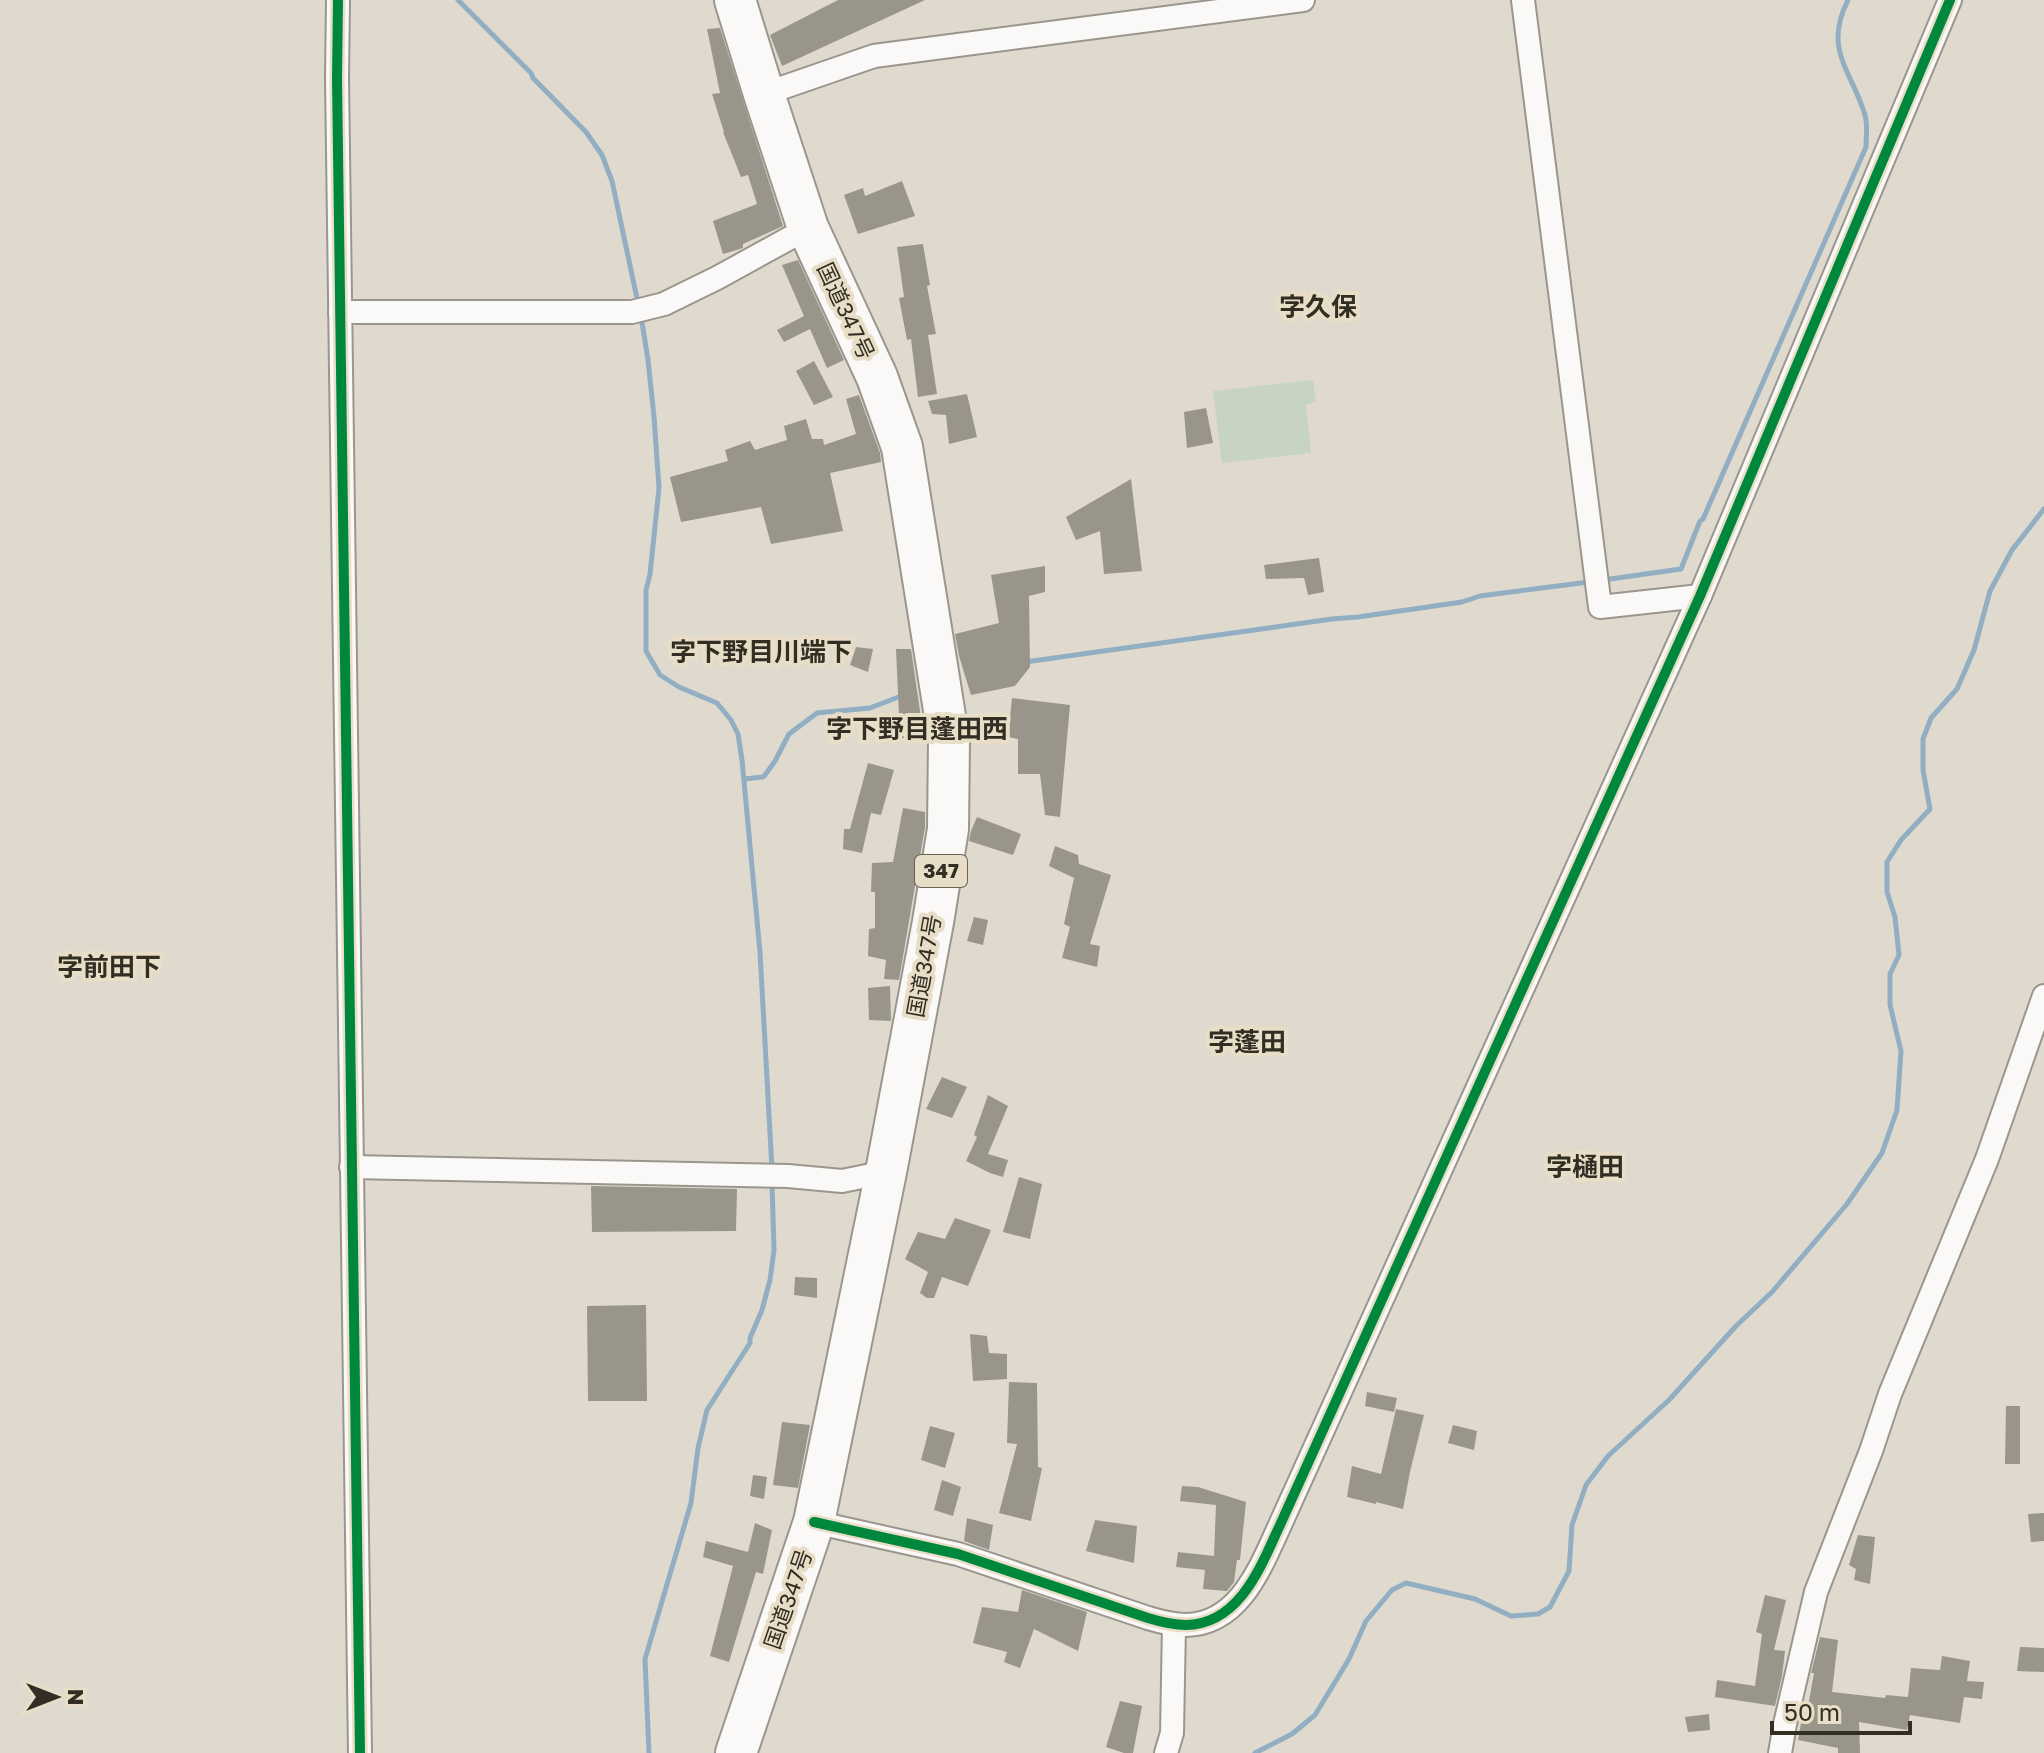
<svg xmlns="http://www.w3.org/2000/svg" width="2044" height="1753" viewBox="0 0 2044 1753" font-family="'Golos Text','Noto Sans JP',sans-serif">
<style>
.green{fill:#c7d4c2}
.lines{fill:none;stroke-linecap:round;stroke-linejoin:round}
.stream{stroke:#91aec3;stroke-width:5}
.building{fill:#99958b}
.street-casing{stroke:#9a968d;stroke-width:26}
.highway-casing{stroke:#9a968d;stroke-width:44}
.street{stroke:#faf9f8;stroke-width:22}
.highway{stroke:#faf9f8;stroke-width:40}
.cycleway-casing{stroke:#e8ddc6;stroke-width:15}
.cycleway{stroke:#00873e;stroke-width:10}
.labels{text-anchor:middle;stroke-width:8;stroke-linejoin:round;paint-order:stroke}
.shield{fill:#e8ddc6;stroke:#696255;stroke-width:2}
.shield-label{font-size:20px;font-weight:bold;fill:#322e24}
.street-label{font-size:22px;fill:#322e24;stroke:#e8ddc6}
.quarter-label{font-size:26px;font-weight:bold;fill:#322e24;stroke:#e8ddc6}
</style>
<rect width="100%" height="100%" fill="#e0dace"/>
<!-- green -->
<path class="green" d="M1313,380L1316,402L1306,405L1311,453L1222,463L1213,391Z"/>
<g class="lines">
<!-- stream -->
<g class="stream">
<path d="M458,0L531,73L533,78L586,132L602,155L612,181L638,303"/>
<path d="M641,316L648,360L654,417L659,488L650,574L646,590V651L660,675L679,687L717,703L731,720L738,734L742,760L760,952L772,1169"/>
<path d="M1603,580L1681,569L1700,521L1703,519L1866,147C1866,137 1868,125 1865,115C1851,69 1823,50 1848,0"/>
<path d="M1025,662L1332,619L1358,617L1462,602L1480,596L1589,582"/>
<path d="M744,779L763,777L765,775L775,761L789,734L817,713L870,708L901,696"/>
<path d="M649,1753L645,1659L691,1503L698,1448L707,1410L750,1343V1338L762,1310L770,1280L774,1250L772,1183"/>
<path d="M1255,1753L1292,1734L1315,1715L1349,1659L1366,1621L1392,1590L1406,1583L1475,1599L1511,1616L1538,1614L1550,1607L1569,1571L1572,1525L1586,1485L1608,1456L1669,1400L1736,1326L1772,1292L1847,1204L1882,1153L1897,1110L1901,1051L1890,1005V974L1899,955L1895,917L1887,892V862L1901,840L1930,809L1923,770V739L1931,718L1957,689L1974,650L1990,591L2012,550L2044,509"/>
</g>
</g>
<!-- building -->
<g class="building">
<path d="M838,0H925L782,66L770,35Z"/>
<path d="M720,28L783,226L743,244V248L723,254L713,221L757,204L748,175L741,177L723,132H724L712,94L720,93L707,29Z"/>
<path d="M902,181L915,216L858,234L844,195L863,188L865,196Z"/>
<path d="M923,244L930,285L927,286L936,334L928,335L937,394L918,397L911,339L907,340L899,298L904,297L897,247Z"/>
<path d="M798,260L844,360L827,368L810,329L784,342L777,330L804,316L782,265Z"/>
<path d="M814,361L833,397L814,405L796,371Z"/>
<path d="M967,394L977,437L949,444L946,415L932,414L928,401Z"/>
<path d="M859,395L880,453L881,462L830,473L843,531L771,544L761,507L681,522L670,477L728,461L725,450L750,441L755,450L787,440L784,426L806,419L812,439H823L824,445L856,434L846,399Z"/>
<path d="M1206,408L1213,443L1187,448L1184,412Z"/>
<path d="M1131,479L1142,571L1104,574L1100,531L1076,540L1066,517Z"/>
<path d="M1319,558L1324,592L1308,595L1304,578L1266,579L1264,565Z"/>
<path d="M1045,566V592L1029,596L1030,667L1015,686L971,695L959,656L955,634L999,623L991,575Z"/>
<path d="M856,647L873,649L868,672L850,665Z"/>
<path d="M896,649H911L924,739L900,738Z"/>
<path d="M1012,698L1070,705L1060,817L1045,815L1040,774H1018V739L1008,737Z"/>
<path d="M868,763L894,770L881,815L871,813L862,853L843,849L844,829H850Z"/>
<path d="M903,808L925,812V827L899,980L884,979L886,960L868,956L869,929L875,928V892H871L872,863L893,862Z"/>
<path d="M977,817L1021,834L1013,855L969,841L971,831Z"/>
<path d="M1055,846L1078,855L1079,864L1111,875L1090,944L1100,946L1097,967L1062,958L1070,927L1064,924L1074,878L1049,866Z"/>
<path d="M974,917L988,920L983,945L967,941Z"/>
<path d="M890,986L891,1021L869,1020L868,988Z"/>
<path d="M942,1077L967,1087L952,1118L926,1109Z"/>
<path d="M988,1095L1008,1106L988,1154L1008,1160L1003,1177L990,1173L966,1161L977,1137L974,1135Z"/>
<path d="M1019,1177L1042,1184L1030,1239L1003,1232Z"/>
<path d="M591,1186L737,1189L736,1231L592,1232Z"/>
<path d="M955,1218L991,1230L968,1286L942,1277L934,1298H927L920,1293L928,1272L905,1259L918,1232L945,1239Z"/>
<path d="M795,1277L817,1278V1298L794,1295Z"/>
<path d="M646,1305L647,1401H588L587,1306Z"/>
<path d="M970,1334L987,1336L989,1353L1007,1354V1379L973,1381Z"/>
<path d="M1009,1382L1037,1383L1038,1467L1042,1468L1031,1521L999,1513L1017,1444L1007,1443Z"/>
<path d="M1367,1392L1397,1398L1394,1412L1365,1406Z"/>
<path d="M2006,1406H2020V1464H2005Z"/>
<path d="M1396,1409L1424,1415L1410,1472L1403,1509L1376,1502V1504L1347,1497L1352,1466L1381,1474Z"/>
<path d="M782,1422L810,1425L798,1488L773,1485Z"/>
<path d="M1453,1425L1477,1431L1474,1450L1448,1443Z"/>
<path d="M930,1426L955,1433L945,1468L921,1460Z"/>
<path d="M753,1475L767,1477L764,1499L750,1496Z"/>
<path d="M942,1480L961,1487L953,1516L934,1510Z"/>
<path d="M1182,1486L1198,1487L1246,1502L1240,1560H1237L1234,1582L1227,1591L1203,1589L1205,1570L1176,1567L1178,1552L1214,1556L1216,1505L1180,1501Z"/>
<path d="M2044,1513V1541L2031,1542L2028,1514Z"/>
<path d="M967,1518L993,1525L989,1550L964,1541Z"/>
<path d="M1095,1520L1137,1526L1134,1563L1086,1551Z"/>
<path d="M755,1523L772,1530L763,1574L756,1572L729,1662L710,1656L733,1566L703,1557L706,1541L748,1552Z"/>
<path d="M1858,1535L1875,1537L1870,1584L1854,1580L1856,1569L1849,1565Z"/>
<path d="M1022,1590L1087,1612L1078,1651L1034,1629L1020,1668L1004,1662L1007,1652L973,1643L982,1607L1018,1612Z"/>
<path d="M1765,1595L1786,1600L1774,1650L1785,1651L1782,1676L1775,1706L1715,1697L1717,1680L1755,1686L1762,1634L1756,1632Z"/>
<path d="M1820,1637L1838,1640L1832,1692L1885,1698L1886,1695L1908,1697L1911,1668L1940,1670L1942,1656L1970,1661L1967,1681L1984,1682L1982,1699L1964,1697L1960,1723L1910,1715L1907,1730L1859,1722L1860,1753H1838V1748L1798,1740L1801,1723H1805L1814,1673H1811Z"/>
<path d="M2020,1647L2044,1648V1672L2017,1671Z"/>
<path d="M1120,1701L1142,1706L1133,1753H1124L1106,1747Z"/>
<path d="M1709,1714L1710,1730L1688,1732L1685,1717Z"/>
</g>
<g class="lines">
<defs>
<g id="street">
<path d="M338,0L337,78L360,1753"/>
<path d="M1523,0L1600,607L1700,596"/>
<path d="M764,94L874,56L1303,0"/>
<path d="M340,312H632L664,304L717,278L808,228"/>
<path d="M351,1167L788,1176L842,1181L886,1172"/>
<path d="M814,1522L958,1554L1148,1618C1161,1622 1173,1625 1186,1625C1240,1624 1261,1566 1280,1525L1700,596L1950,0"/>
<path d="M1166,1753L1172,1733L1174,1625"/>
<path d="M1780,1753L1785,1724L1816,1592L1871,1451L1890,1394L1987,1159L2044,996"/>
</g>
<path id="highway" d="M735,0L764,94L808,228L877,377L902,447L949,741L948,829L933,922L886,1172L814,1522L736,1753"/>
</defs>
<!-- street casing -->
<use href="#street" class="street-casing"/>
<!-- highway casing -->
<use href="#highway" class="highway-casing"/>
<!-- street -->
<use href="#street" class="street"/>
<!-- highway -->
<use href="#highway" class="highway"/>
<defs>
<g id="cycleway">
<path d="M338,0L337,78L360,1753"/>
<path d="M814,1522L958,1554L1148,1618C1161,1622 1173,1625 1186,1625C1240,1624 1261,1566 1280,1525L1700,596L1950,0"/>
</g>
</defs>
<!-- cycleway casing -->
<use href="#cycleway" class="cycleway-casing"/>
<!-- cycleway -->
<use href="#cycleway" class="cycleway"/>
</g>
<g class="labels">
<!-- shield labels -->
<rect class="shield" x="915" y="855" width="52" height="32" rx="6"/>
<g class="shield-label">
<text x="941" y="878">347</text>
</g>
<!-- street labels -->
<g class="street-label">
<text transform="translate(846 311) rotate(65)" y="8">国道347号</text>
<text transform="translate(924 966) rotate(-80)" y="8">国道347号</text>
<text transform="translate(788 1599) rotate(-71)" y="8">国道347号</text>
</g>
<!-- quarter labels -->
<g class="quarter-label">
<text x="1318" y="316">字久保</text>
<text x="761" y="661">字下野目川端下</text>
<text x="917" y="738">字下野目蓬田西</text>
<text x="109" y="976">字前田下</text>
<text x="1247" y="1051">字蓬田</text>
<text x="1585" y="1176">字樋田</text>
</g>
</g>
<!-- north arrow -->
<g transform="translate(56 1697) rotate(90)" stroke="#e8ddc6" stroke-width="6" paint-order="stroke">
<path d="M0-6L14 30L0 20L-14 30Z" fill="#322e24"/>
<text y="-12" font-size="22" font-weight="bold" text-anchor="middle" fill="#322e24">N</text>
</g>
<!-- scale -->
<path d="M1772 1721v12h138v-12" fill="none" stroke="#322e24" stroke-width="4"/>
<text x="1784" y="1721" font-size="24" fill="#322e24" stroke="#e8ddc6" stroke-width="6" paint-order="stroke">50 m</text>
</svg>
